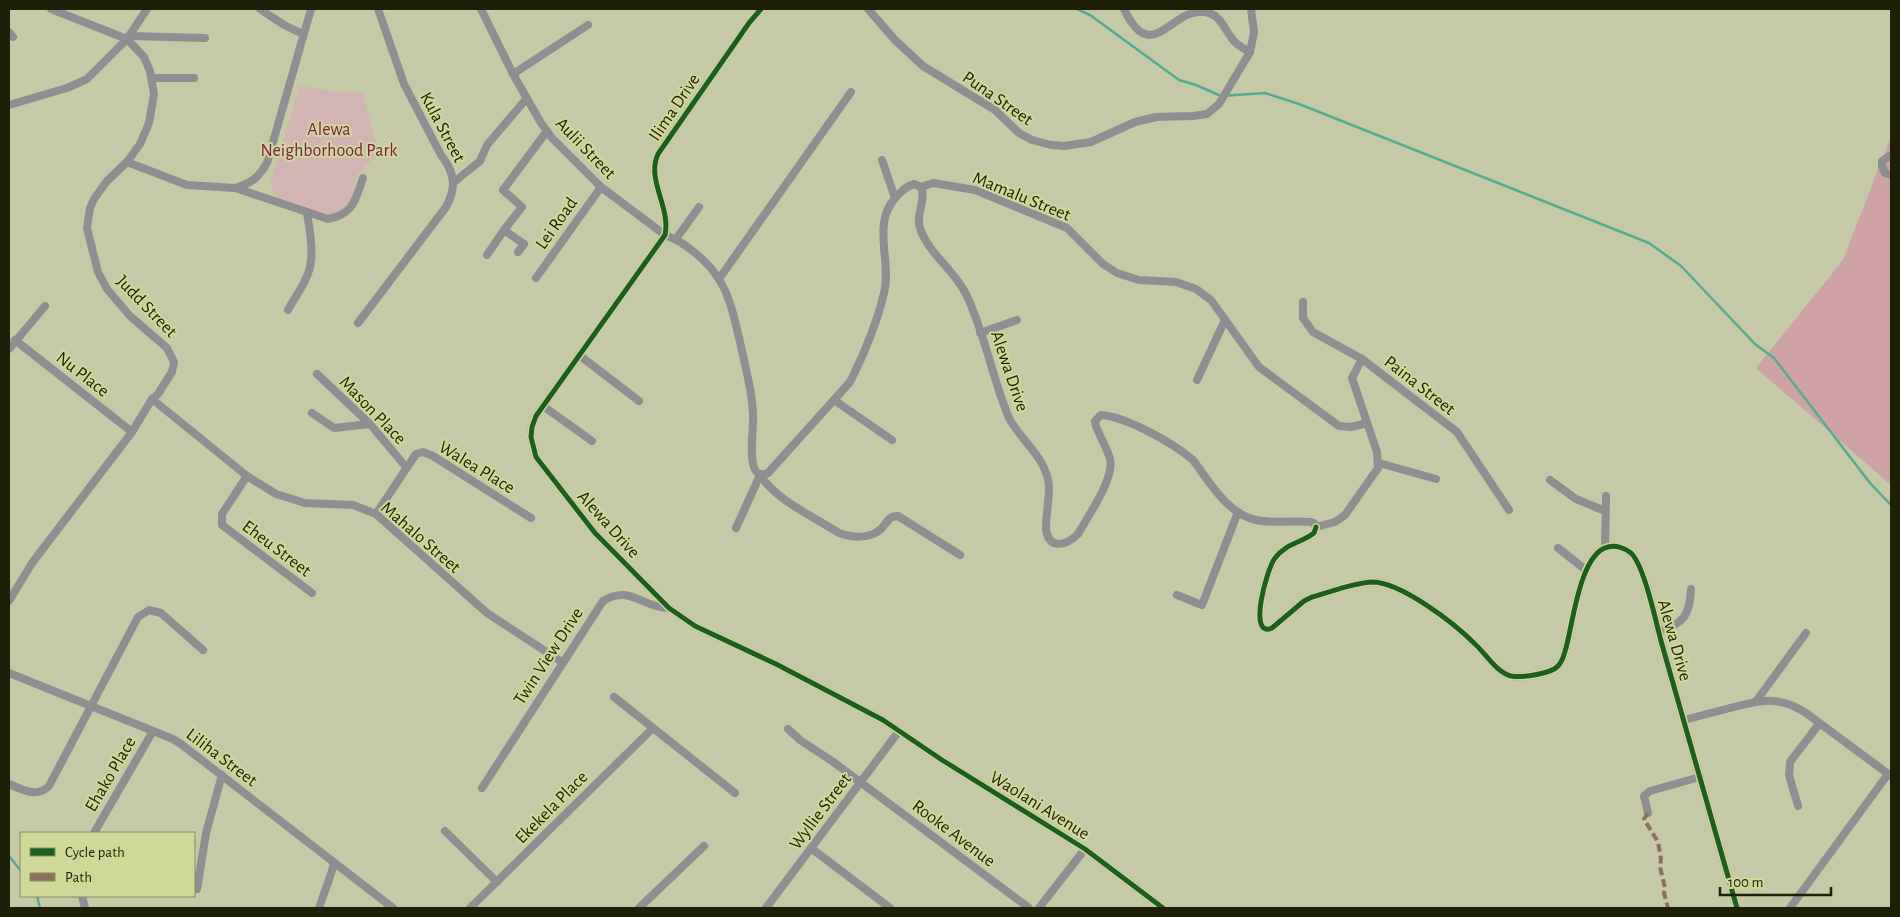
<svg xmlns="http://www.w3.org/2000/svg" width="1900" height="917" viewBox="0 0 1900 917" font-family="'Alegreya Sans',sans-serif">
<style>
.green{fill:#d4b4b2}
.forest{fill:#cfa2a5}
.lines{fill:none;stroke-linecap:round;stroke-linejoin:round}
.stream{stroke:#53ad90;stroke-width:2.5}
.minor{stroke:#8f8e90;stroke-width:8}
.quiet{stroke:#8d6e63;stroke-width:4;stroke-dasharray:8 4;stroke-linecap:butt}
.cycleway-casing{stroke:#d0d897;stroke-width:8}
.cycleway{stroke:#1b5e20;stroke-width:5}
.labels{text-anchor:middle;stroke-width:4;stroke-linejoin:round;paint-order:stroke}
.street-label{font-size:18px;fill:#1d2006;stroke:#d0d897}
.park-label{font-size:18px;fill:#801b4f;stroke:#d0d897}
</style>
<rect width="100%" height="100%" fill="#c5c9a6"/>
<!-- green -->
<path class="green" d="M300,86L337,92L362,93L379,152L358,174L348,209L333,217L280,199L272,191L271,179Z"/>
<!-- forest -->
<path class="forest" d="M1891,136V485L1756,368L1843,260Z"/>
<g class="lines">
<!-- stream -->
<g class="stream">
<path d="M1077,9L1090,15L1179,80L1196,85L1221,96L1265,93L1299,104L1649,243L1681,266L1755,344L1774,358L1870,483L1891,505"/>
<path d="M9,856L21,871"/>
<path d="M37,896L40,908"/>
</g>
<!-- minor -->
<g class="minor">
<path d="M260,9L284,25L303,34"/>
<path d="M481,9L513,74L541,123L552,138L601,187L665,235C685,242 709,262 720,281C731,299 735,322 740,342C745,366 752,389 753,413C754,429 749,453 754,467C756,474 761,476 768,473L850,382C864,354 877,323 884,293C892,260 871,224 896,197C902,191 906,186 914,184L921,187"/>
<path d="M761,9L749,23L658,154C646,180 671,207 665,235L536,416L532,427L531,437L536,457L595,533L669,608L695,626L776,664L883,720L942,760L1085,849L1163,908"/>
<path d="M868,9L895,40L923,66L995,110L1019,133L1032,140L1051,145L1064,146L1091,142L1135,122L1156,117L1193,116L1207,114L1219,104L1250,52L1254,32L1251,9"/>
<path d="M1124,9C1152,68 1171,7 1205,12C1222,15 1224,30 1234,41C1238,46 1245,49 1250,52"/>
<path d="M9,32L13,37"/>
<path d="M129,36L205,38"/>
<path d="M513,74L588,25"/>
<path d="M152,78H194"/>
<path d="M9,105L67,88L87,79L127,39L147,9"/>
<path d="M1891,155L1882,161V166L1885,173L1891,175"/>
<path d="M882,160L895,198"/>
<path d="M127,162L187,185L235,188L328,219C354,214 355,200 363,178"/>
<path d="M453,183L480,161L487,145L527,98"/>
<path d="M921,187C927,200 915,214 920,228C928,253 954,270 966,294C985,333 992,378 1009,418C1021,441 1048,459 1049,487C1049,501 1046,515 1046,529C1049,551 1067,545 1078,534C1088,516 1115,478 1110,459C1107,448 1100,437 1096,426L1095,421L1101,415C1127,417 1173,443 1193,460C1209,481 1227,514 1256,520C1274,524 1293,520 1311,522L1314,523L1316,527"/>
<path d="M921,187L933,183L975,190L1067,228L1103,264L1117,273L1139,280L1176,282L1196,289L1211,300L1259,367L1339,426L1351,427L1367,423"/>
<path d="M235,188C252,183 258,178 267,163L311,9"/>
<path d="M504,230L524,244L518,252"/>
<path d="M676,239L699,207"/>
<path d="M487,255L504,230L522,207L503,190L547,131"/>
<path d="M536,278L601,187"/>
<path d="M719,279L851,92"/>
<path d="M1303,302V318L1313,332L1362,359L1457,432L1509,510"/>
<path d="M288,310C296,295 310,278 311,260C313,244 309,228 307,212"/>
<path d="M358,323L446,207C457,187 455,173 441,155L404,84L378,9"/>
<path d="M980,333L1017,320"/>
<path d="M15,340L132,432"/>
<path d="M9,349L45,306"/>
<path d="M579,355L639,401"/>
<path d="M317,374L370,424L406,467"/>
<path d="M1197,380L1225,320"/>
<path d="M152,399L247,476L276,494L305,503L353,505L376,514L487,613L562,662"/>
<path d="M834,400L892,440"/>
<path d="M543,406L592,441"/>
<path d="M312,413L334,428L370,424"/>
<path d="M1379,463L1436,479"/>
<path d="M760,475C776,500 814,517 839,533C853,538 870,539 881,529C885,525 887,520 892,517L898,516L960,555"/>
<path d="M247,476L222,514V525L312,593"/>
<path d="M1550,480L1576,499L1605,511"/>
<path d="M376,514L416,454L423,452L433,456L531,518"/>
<path d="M1316,527L1314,533C1301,543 1285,544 1275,558C1267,568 1247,639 1272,628L1304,601L1312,597C1331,592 1352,583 1372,582C1401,582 1454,623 1475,644C1486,654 1496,672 1511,676C1521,678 1551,674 1558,666C1563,661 1564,654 1566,648C1573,623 1580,553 1608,547C1616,545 1625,548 1631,553C1644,565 1656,622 1661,641C1687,730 1711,819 1737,908"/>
<path d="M1316,527L1335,522L1345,515L1378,468L1377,452L1352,378L1362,359"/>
<path d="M736,528L760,475"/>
<path d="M1605,547L1606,496"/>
<path d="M1558,548L1586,570"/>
<path d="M1177,595L1202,605L1238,512"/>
<path d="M9,601L32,563L132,432L152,399L158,394L172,372L174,362L167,348L130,316L107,289L98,272L87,228L90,208L94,199L107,181L127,162L140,144L149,123L154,94L150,71L144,57L127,39L51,9"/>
<path d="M1658,631C1684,625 1690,614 1691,589"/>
<path d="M9,673L173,739L181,744L393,908"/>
<path d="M614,697L735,793"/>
<path d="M1757,700L1806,633"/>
<path d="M1684,720C1699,716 1715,712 1730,708C1760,700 1779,695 1806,713L1891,776"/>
<path d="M788,729L800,740L832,761L1029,908"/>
<path d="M9,784C23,790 37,798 49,786L138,617L149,610L161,613L203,650"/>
<path d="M482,788L603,601C630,584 642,608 669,608"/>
<path d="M1798,806L1789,775L1790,762L1819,724"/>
<path d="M1648,813L1644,796L1650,791L1700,777"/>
<path d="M445,831L497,882"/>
<path d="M94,833L153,731"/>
<path d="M811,848L890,908"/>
<path d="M197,889L206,833L222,775"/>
<path d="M82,896L85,908"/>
<path d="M319,908L331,874L334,863"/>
<path d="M470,908L653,728"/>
<path d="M639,908L704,846"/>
<path d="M766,908L899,731"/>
<path d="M1039,908L1085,849"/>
<path d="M1790,908L1888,774"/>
</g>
<!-- quiet -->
<path class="quiet" d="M1648,813L1644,819L1658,842L1661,859L1660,867L1665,888L1664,893L1668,908"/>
<defs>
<g id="cycleway">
<path d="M761,9L749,23L658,154C646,180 671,207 665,235L536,416L532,427L531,437L536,457L595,533L669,608L695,626L776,664L883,720L942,760L1085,849L1163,908"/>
<path d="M1316,527L1314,533C1301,543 1285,544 1275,558C1267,568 1247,639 1272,628L1304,601L1312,597C1331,592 1352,583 1372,582C1401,582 1454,623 1475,644C1486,654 1496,672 1511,676C1521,678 1551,674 1558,666C1563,661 1564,654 1566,648C1573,623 1580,553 1608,547C1616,545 1625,548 1631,553C1644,565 1656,622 1661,641C1687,730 1711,819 1737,908"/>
</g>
</defs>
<!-- cycleway casing -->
<use href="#cycleway" class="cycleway-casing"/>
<!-- cycleway -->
<use href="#cycleway" class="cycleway"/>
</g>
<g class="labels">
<!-- street labels -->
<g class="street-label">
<text transform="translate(998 98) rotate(35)" y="6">Puna Street</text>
<text transform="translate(674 107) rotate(-56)" y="6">Ilima Drive</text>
<text transform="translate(443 127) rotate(62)" y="6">Kula Street</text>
<text transform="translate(586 148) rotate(46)" y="6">Aulii Street</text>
<text transform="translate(1022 196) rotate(22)" y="6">Mamalu Street</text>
<text transform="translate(556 223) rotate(-55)" y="6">Lei Road</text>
<text transform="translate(147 306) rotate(46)" y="6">Judd Street</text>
<text transform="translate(1010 371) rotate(71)" y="6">Alewa Drive</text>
<text transform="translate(83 374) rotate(38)" y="6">Nu Place</text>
<text transform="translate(1420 385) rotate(38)" y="6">Paina Street</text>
<text transform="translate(373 410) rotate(46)" y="6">Mason Place</text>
<text transform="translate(477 467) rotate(31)" y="6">Walea Place</text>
<text transform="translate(609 524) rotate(48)" y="6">Alewa Drive</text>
<text transform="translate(421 537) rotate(41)" y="6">Mahalo Street</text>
<text transform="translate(277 548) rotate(37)" y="6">Eheu Street</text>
<text transform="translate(1675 640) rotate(74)" y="6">Alewa Drive</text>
<text transform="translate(548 656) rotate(-57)" y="6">Twin View Drive</text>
<text transform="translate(222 757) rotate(37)" y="6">Liliha Street</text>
<text transform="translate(110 774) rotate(-60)" y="6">Ehako Place</text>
<text transform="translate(1040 805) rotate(32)" y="6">Waolani Avenue</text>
<text transform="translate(551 807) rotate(-45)" y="6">Ekekela Place</text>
<text transform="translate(820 811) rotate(-53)" y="6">Wyllie Street</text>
<text transform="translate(954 833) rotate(37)" y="6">Rooke Avenue</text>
</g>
<!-- park labels -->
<g class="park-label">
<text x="329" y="135">Alewa<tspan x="329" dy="21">Neighborhood Park</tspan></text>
</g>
</g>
<!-- border -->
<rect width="1900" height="917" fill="none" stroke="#1d2006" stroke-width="20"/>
<!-- legend -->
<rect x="20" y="832" width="175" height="65" fill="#d0d897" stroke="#888e5d"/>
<rect x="30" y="848" width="25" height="8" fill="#1b5e20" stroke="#888e5d"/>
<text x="65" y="857" font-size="15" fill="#1d2006">Cycle path</text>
<rect x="30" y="873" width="25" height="8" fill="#8d6e63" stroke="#888e5d"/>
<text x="65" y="882" font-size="15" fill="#1d2006">Path</text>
<!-- scale -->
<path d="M1720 887v8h111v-8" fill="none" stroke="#1d2006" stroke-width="2.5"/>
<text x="1728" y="887" font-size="15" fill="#1d2006" stroke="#d0d897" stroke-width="4" paint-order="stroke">100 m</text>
</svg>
